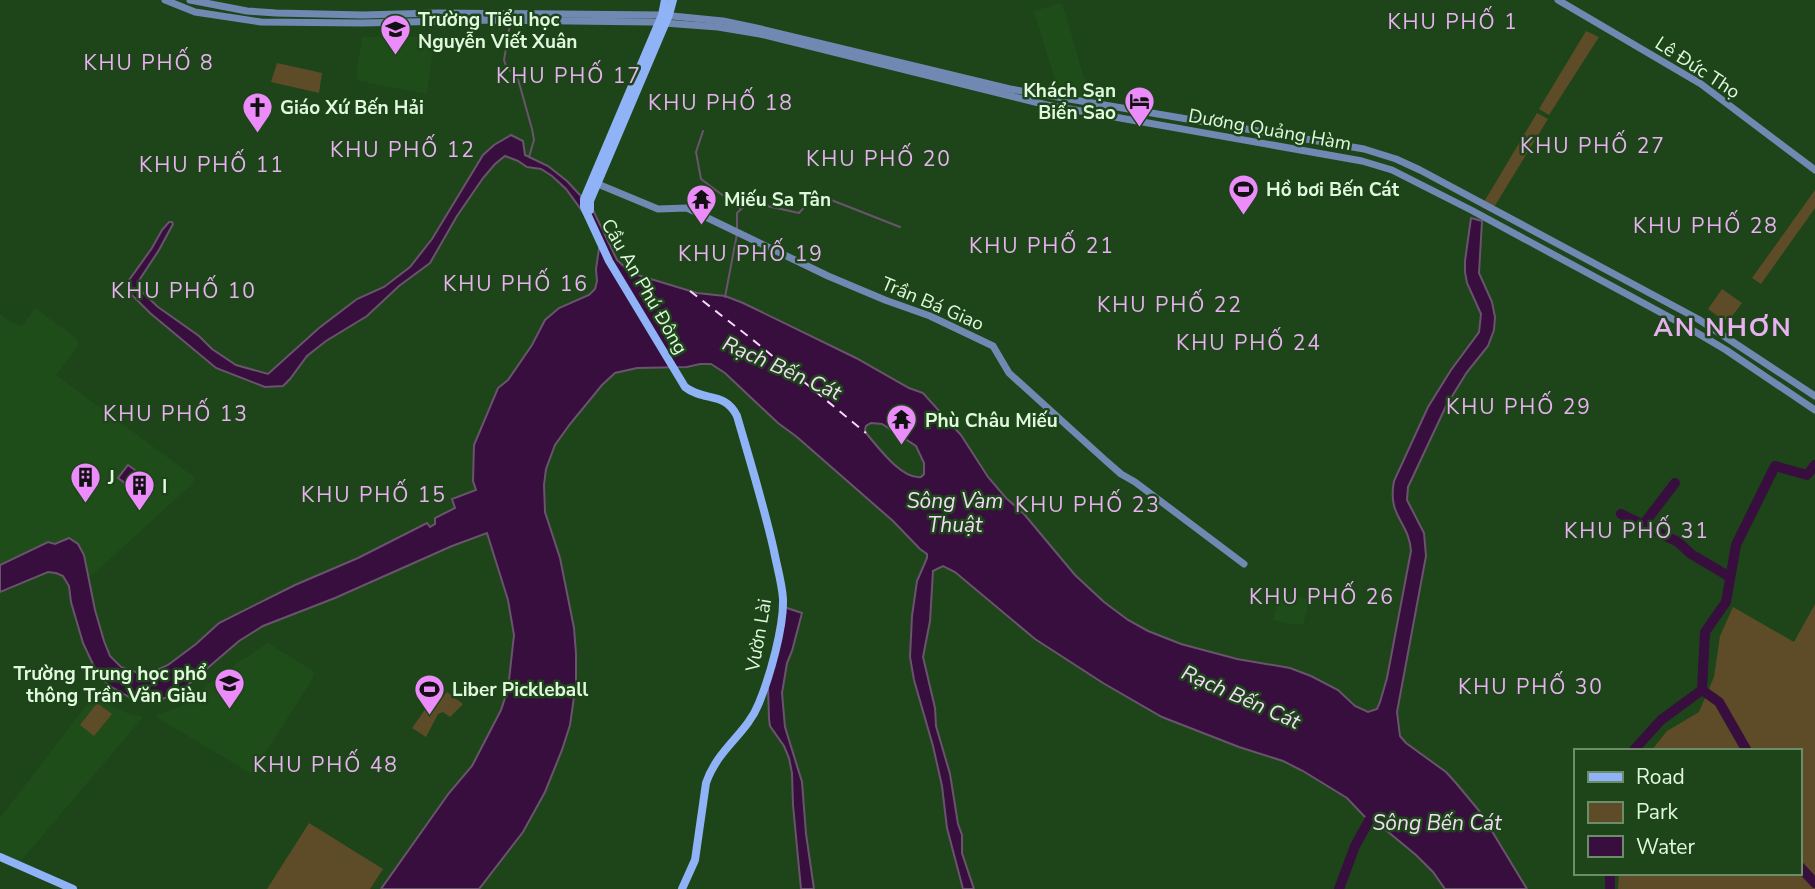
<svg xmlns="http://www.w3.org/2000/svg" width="1815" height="889" viewBox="0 0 1815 889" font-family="'Nunito Sans',sans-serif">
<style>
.built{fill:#1e4d1a}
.green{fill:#5e4b28}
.water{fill:#370e3d;stroke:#6a546d;stroke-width:2;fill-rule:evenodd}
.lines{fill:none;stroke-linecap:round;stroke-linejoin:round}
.stream{stroke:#6a546d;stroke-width:2}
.river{stroke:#370e3d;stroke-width:10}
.ferry{stroke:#f4daf8;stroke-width:2;stroke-dasharray:9 7;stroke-linecap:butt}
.tertiary{stroke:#7188b2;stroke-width:7}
.secondary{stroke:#8fb3f6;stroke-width:8}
.labels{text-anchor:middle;stroke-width:5;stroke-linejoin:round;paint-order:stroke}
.poi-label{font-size:19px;font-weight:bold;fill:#e1f8de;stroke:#1d4519;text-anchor:start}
.street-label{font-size:19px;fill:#e1f8de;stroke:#1d4519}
.neighbourhood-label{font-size:21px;letter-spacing:2px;fill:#e7b2ef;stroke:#1d4519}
.water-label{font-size:21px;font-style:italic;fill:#f4daf8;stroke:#1d4519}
.district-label{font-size:26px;font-weight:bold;letter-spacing:2px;fill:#e7b2ef;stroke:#1d4519}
</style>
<rect width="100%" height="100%" fill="#1d4519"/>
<!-- built -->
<g class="built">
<path d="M1062,3L1086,84L1095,86L1093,104L1060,96L1034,11Z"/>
<path d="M362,37H434L427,94L359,81L356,77Z"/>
<path d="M35,308L77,339L79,345L56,375L194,477L193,483L89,578L84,555L69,538L55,544L48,542L0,565V314L11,322L22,326Z"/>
<path d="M1280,593L1310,600L1303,624L1296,625L1273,620Z"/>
<path d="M268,643L313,671L314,676L252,774L156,717L158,714L177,708L192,698L219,676L225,679L233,666Z"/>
<path d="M95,694L110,705L127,713L143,717L20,862L0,852V818Z"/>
</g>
<!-- green -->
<g class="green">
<path d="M1586,31L1599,37L1549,115L1539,109Z"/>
<path d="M277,63L322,73L319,93L271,82Z"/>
<path d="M1537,113L1548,119L1491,212L1481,207Z"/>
<path d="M1815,190V208L1761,284L1752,278Z"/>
<path d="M1722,289L1742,303L1730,319L1723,320L1708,309Z"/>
<path d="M1815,604V889H1618L1619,873H1799V751H1651L1667,731L1699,712L1714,677L1720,636L1733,607L1794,642Z"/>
<path d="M447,692L463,704L450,717L443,712L438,714L426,737L412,728L429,704L433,708Z"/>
<path d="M97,703L112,714L94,736L80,725Z"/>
<path d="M309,823L383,869L370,889H267Z"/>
</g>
<!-- water -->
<g class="water">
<path d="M511,135L523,141L525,155L548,166L567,181L592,208L617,260L631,273L697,293L725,296L743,303L856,358L909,388L923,393L961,435L988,477L1006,498L1024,514L1075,575L1104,602L1128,620L1148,631L1181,644L1237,659L1290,668L1311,676L1338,690L1355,706L1368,712L1377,709L1380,702L1387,678L1411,551C1409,521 1387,517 1394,481L1428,407L1451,370L1479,332L1481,314L1467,283L1465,272V261L1471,218L1482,221L1479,273L1492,302L1495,317L1494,330L1488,346L1467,372L1446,406L1408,487L1407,500L1424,533L1426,556L1397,712L1400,736L1406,743L1446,772L1456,783L1481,813L1527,889H1445L1433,872L1416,855L1381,826L1364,816L1347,798L1303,771L1283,761L1239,747L1162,717L1103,683L1035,639L955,572L943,566L933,571L930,621L923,657L935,708L936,726L950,774L958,824L962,835V853L974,889H963L947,828L942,786L933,746L914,680L910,657L912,616L917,581L927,558V554L920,549L893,521L797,437L778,423L725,373L711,364H700L687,367L637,368L615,373L602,385L570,424L555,445L546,469L544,485L545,512L560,558L574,628L576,654V683L570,725L562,750L545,792L523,832L479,889H381L449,793L472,766L501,710L508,689L514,635L508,600L487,533L452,546L335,598L263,626L239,641L176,695L161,699L144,700L131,698L108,685L97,673L83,643L71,602L69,586L63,576L56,573L48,572L0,592V565L48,542L55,544L69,538L78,544L84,555L95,610L104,641L110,656L121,667L136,672L140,678L168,665L196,644L219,623L295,585L358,558L427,523L430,527L435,524V518L455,508L452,499L476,490L473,481L474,445L498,388L508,380L532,345L545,320L559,308L589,295L595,289L597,281L596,269L600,242L593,226L566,189L552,176L541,169L527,167L518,161L505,156L495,164L483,178L457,216L430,263L399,286L367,316L326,341L307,356L290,379L283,386L265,387L216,368L150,313L130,293L127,283L152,248L162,230L169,222H172L173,224L159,250L138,282V288L158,307L199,336L212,349L236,365L268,374L319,328L357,299L384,287L410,267L432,239L483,155L494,145ZM871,423L882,424L916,446L924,463V474L921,477C902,480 878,447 866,433L865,430L866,426Z"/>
<path d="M128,465L153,483L143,496L118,478Z"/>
<path d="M784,607L802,613L792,651L787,663L782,693L785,727L802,782L806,834L814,889H801L793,805L792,773L789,758L784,746L770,726L769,719L768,686Z"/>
</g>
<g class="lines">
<!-- stream -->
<g class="stream">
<path d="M510,24L504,60L506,66L518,79L532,129L534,140L529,157"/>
<path d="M703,131L696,152L701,179L741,209"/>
<path d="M737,228V213L749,202L799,213L816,194L900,227"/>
<path d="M725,297L737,234"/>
</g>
<!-- river -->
<g class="river">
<path d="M1621,514L1678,542L1691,554L1730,577"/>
<path d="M1643,525L1675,483"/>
<path d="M1702,690L1705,632L1726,602L1736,545L1775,466L1807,475L1815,465"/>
<path d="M1633,751L1661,720L1702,690L1719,702L1747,751"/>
<path d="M1799,866L1815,883"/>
<path d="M1339,889L1355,846L1375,810"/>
<path d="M1610,889V873"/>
</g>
<!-- ferry -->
<path class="ferry" d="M690,291L753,340L866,433"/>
<!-- tertiary -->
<g class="tertiary">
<path d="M165,0L195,12L261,22L362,23L494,20L651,22L718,27L760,34L1047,105L1362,161L1392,170L1471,210L1682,324L1726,350L1815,410"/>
<path d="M190,0L247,11L276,13L363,15L438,13L662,15L723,21L761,29L1010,89L1364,149L1396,159L1420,170L1698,319L1815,396"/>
<path d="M1558,0L1701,84L1815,170"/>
<path d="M593,182L658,209L687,208L828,276L885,300L930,316L993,346L1009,373L1105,460L1121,474L1135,482L1244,564"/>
</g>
<!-- secondary -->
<g class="secondary">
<path d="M665,0L662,15L584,199V207L609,261L685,387C704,402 725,391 737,416C750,461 764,506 774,551C777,567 782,583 783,599C784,627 770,676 759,703C747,734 718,748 706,783L695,860L682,889"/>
<path d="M590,210V201L669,15L673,0"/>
<path d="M0,857L73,889"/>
</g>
</g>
<!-- icons -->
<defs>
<symbol id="school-pin" viewBox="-11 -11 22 30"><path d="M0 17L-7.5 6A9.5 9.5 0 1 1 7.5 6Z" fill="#ec8cfb" stroke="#1d4519"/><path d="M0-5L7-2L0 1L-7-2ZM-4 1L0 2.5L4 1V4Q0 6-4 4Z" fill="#111"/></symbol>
<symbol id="hotel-pin" viewBox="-11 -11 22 30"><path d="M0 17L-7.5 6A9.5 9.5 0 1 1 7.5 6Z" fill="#ec8cfb" stroke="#1d4519"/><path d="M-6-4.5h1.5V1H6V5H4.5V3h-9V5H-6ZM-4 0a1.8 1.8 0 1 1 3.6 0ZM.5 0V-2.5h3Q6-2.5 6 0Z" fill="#111"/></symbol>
<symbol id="church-pin" viewBox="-11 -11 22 30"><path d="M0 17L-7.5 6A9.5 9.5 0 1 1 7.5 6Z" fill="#ec8cfb" stroke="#1d4519"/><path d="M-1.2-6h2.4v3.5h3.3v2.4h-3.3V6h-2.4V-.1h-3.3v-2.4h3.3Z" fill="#111"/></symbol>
<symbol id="stadium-pin" viewBox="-11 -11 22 30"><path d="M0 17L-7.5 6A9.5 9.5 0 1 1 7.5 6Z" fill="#ec8cfb" stroke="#1d4519"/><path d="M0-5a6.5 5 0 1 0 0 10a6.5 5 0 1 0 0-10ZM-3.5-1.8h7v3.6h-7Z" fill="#111"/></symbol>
<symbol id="temple-pin" viewBox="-11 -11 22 30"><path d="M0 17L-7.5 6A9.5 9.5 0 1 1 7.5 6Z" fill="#ec8cfb" stroke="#1d4519"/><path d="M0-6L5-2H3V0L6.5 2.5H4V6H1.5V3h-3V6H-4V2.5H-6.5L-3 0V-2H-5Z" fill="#111"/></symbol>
<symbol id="building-pin" viewBox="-11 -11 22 30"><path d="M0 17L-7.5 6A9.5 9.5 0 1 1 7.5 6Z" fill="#ec8cfb" stroke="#1d4519"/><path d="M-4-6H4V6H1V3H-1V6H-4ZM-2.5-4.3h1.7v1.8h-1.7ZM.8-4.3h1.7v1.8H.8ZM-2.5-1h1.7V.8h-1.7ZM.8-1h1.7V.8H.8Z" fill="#111"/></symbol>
</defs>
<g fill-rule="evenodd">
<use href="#school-pin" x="378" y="12" width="35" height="47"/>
<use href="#hotel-pin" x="1122" y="84" width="35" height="47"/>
<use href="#church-pin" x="240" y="90" width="35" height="47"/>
<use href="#stadium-pin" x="1226" y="172" width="35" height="47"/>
<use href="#temple-pin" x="684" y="182" width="35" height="47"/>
<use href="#temple-pin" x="884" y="402" width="35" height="47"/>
<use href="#building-pin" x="68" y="460" width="35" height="47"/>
<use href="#building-pin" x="122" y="468" width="35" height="47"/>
<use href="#school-pin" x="212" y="666" width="35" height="47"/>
<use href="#stadium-pin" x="412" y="672" width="35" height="47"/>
</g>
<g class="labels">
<!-- poi labels -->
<g class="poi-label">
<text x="418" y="26">Trường Tiểu học<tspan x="418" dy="22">Nguyễn Viết Xuân</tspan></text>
<text x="1116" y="97" text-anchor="end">Khách Sạn<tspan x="1116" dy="22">Biển Sao</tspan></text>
<text x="280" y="114">Giáo Xứ Bến Hải</text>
<text x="1266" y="196">Hồ bơi Bến Cát</text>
<text x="724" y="206">Miếu Sa Tân</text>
<text x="925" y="427">Phù Châu Miếu</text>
<text x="108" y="484">J</text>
<text x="162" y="493">I</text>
<text x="207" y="680" text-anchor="end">Trường Trung học phổ<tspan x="207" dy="22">thông Trần Văn Giàu</tspan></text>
<text x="452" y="696">Liber Pickleball</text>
</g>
<!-- street labels -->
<g class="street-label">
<text transform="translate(1698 67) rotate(33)" y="7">Lê Đức Thọ</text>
<text transform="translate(1270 129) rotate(10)" y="7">Dương Quảng Hàm</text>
<text transform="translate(645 286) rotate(60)" y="7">Cầu An Phú Đông</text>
<text transform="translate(933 303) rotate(23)" y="7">Trần Bá Giao</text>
<text transform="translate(758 635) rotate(-80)" y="7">Vườn Lài</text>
</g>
<!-- neighbourhood labels -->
<g class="neighbourhood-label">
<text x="1453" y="29">KHU PHỐ 1</text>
<text x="149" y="70">KHU PHỐ 8</text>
<text x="569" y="83">KHU PHỐ 17</text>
<text x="721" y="110">KHU PHỐ 18</text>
<text x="1593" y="153">KHU PHỐ 27</text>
<text x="403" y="157">KHU PHỐ 12</text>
<text x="879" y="166">KHU PHỐ 20</text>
<text x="212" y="172">KHU PHỐ 11</text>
<text x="1706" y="233">KHU PHỐ 28</text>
<text x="1042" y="253">KHU PHỐ 21</text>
<text x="751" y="261">KHU PHỐ 19</text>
<text x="516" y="291">KHU PHỐ 16</text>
<text x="184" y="298">KHU PHỐ 10</text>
<text x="1170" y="312">KHU PHỐ 22</text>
<text x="1249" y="350">KHU PHỐ 24</text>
<text x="1519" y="414">KHU PHỐ 29</text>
<text x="176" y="421">KHU PHỐ 13</text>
<text x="374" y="502">KHU PHỐ 15</text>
<text x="1088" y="512">KHU PHỐ 23</text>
<text x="1637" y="538">KHU PHỐ 31</text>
<text x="1322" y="604">KHU PHỐ 26</text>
<text x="1531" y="694">KHU PHỐ 30</text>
<text x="326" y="772">KHU PHỐ 48</text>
</g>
<!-- water labels -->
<g class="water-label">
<text transform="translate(782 368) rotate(24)" y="7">Rạch Bến Cát</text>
<text x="955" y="508">Sông Vàm<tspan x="955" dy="24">Thuật</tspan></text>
<text transform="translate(1241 697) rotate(24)" y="7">Rạch Bến Cát</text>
<text x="1437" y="830">Sông Bến Cát</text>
</g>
<!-- district labels -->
<g class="district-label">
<text x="1723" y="336">AN NHƠN</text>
</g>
</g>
<!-- legend -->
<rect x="1574" y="749" width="228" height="126" fill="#1d4519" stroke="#6b8d68" stroke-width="2"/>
<rect x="1588" y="772" width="35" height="10" fill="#8fb3f6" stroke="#6b8d68" stroke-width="2"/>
<text x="1636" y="784" font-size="21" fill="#e1f8de">Road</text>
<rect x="1588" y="802" width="35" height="21" fill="#5e4b28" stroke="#6b8d68" stroke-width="2"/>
<text x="1636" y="819" font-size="21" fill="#e1f8de">Park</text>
<rect x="1588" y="836" width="35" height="21" fill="#370e3d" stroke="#6b8d68" stroke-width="2"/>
<text x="1636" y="854" font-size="21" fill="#e1f8de">Water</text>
</svg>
